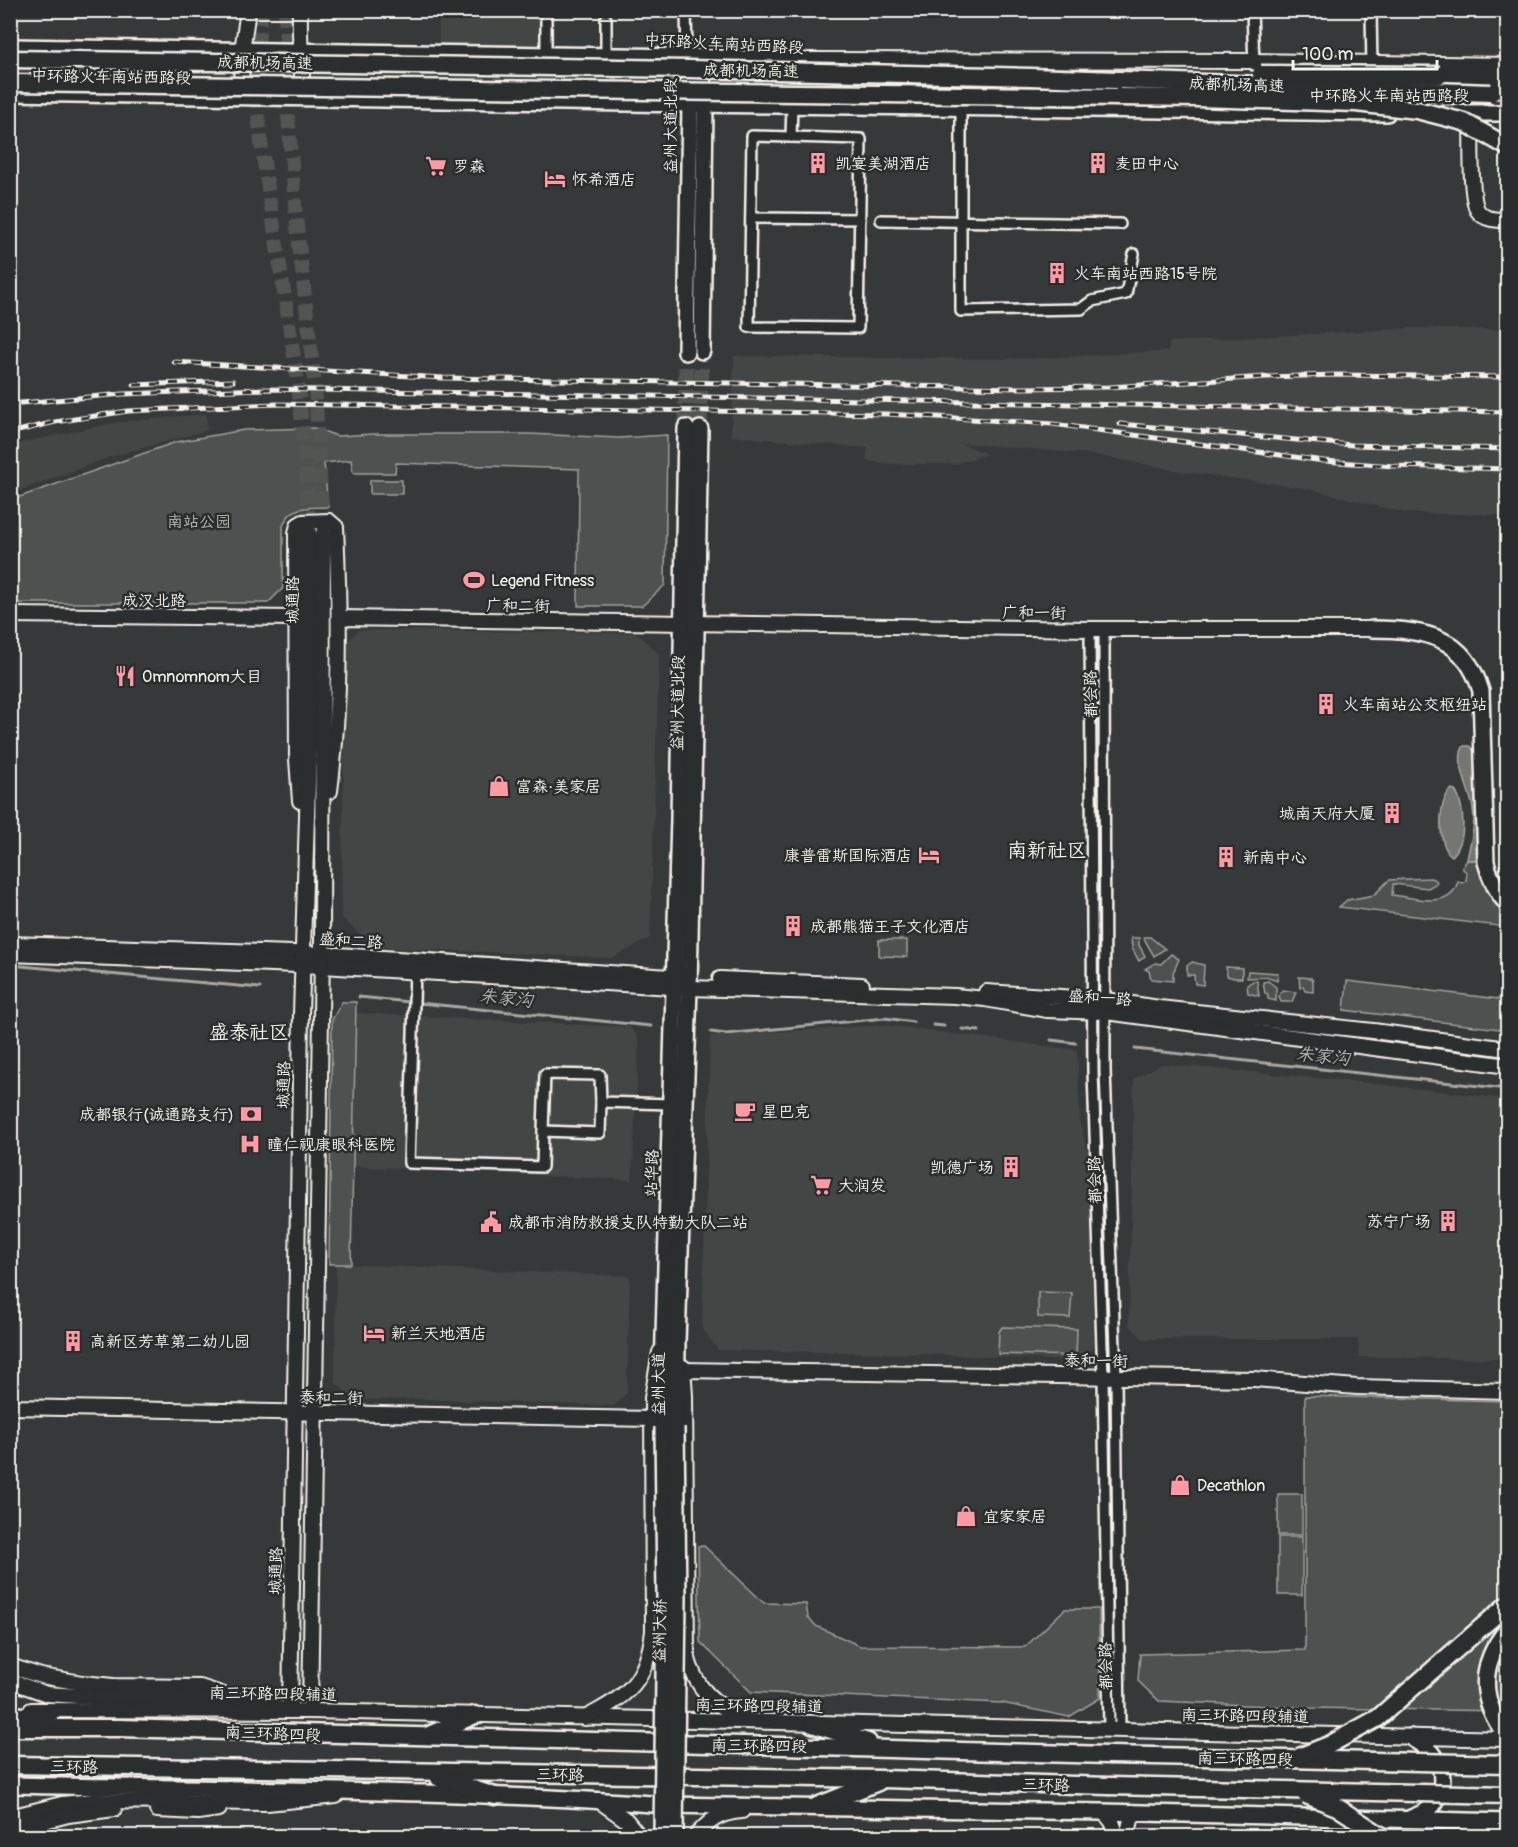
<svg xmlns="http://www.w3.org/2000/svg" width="1518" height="1847" viewBox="0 0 1518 1847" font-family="Pangolin,'LXGW WenKai TC',sans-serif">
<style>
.built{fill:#434645}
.green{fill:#4e514f;stroke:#a1a19c;stroke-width:1.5}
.water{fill:#757572;stroke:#a8a7a1;stroke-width:1.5}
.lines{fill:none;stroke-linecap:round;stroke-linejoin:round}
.stream{stroke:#a8a7a1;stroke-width:3}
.secondary-tunnel{stroke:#525553;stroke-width:14;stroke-dasharray:14 7;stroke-linecap:butt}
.primary-tunnel{stroke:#525553;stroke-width:15;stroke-dasharray:15 8;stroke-linecap:butt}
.street-casing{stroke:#f4f1e8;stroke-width:14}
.secondary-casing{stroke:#f4f1e8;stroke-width:18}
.primary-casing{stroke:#f4f1e8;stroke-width:20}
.highway-casing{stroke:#f4f1e8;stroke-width:21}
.street{stroke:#2a2d2e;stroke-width:9}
.secondary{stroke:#2a2d2e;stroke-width:14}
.primary{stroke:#2a2d2e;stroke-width:15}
.highway{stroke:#2a2d2e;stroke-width:16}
.rail-casing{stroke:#f4f1e8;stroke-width:5}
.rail{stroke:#2a2d2e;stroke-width:3;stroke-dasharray:9;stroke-linecap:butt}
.primary-bridge-casing{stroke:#f4f1e8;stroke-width:20;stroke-linecap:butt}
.highway-bridge-casing{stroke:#f4f1e8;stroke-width:21;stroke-linecap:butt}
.primary-bridge{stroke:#2a2d2e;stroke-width:15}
.highway-bridge{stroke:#2a2d2e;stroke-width:16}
.labels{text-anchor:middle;stroke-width:5;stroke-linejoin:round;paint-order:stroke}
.street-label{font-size:16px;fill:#f4f1e8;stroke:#2a2d2e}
.poi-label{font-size:16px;fill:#f4f1e8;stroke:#2a2d2e;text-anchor:start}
.park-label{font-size:16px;fill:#bab9b2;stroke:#2a2d2e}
.water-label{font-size:18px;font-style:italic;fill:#b4b3ad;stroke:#2a2d2e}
.quarter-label{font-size:20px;fill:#f4f1e8;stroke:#2a2d2e}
</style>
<rect width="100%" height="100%" fill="#363939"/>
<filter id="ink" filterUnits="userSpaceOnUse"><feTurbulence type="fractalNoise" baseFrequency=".0167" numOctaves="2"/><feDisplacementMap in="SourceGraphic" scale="12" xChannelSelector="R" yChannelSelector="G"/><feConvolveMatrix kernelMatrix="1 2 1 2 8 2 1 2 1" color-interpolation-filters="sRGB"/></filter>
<g filter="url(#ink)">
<!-- built -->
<g class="built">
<path d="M439,11H554V47L439,45Z"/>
<path d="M1413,328L1507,330V515L1405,513L1310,489L1180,471L1090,454L960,443L987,454L955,464H894L866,461L868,448L731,436L734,356L1025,359L1168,351L1170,342Z"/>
<path d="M206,414L207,430L107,458L11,494V445L118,422Z"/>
<path d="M359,630L637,633L659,654L650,938L612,958L374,947L341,917L346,643Z"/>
<path d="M356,1013L630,1027L639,1040L632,1180L352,1166Z"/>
<path d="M885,1025L1077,1050L1080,1123L1092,1171L1094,1347L1077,1361L933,1354L718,1350L702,1328L710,1036Z"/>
<path d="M1161,1064L1350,1081L1507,1099V1359L1359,1357L1358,1339H1143L1129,1325L1134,1079Z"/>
<path d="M336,1264L630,1276L627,1393L614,1406L423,1399L355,1400L335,1382Z"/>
</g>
<!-- green -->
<g class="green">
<path d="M314,428L337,436L373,434H529L619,438L667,435L665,585L642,606H578L579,469L396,463L395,473H353L351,460L324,463L328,507C308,508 291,504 283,526V588L268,603H11V500L176,442L244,430Z"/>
<rect x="370" y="480" width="32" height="14"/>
<path d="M1467,860H1482L1491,884L1501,866L1507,865V927L1339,907L1347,900L1374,895L1389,880L1430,878L1436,880L1437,883L1428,888L1393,884L1392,895C1413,897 1451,911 1458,881L1462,883L1466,881L1467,873L1462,868Z"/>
<path d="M1143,937H1150L1165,949L1154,956Z"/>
<path d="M1131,938H1139V945L1145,956L1139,961L1132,948Z"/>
<path d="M879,940H907V957L879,956Z"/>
<path d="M1171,954L1179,959L1173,973V981L1151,979L1149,971L1145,969L1155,963L1161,964Z"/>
<path d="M1192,962L1204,965L1203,985L1195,984L1194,975H1187V966Z"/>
<path d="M1226,967L1242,968V978H1234L1227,976Z"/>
<path d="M1248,971L1278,973L1277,981L1266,977L1247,978Z"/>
<path d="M1299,977L1311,978L1313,981V992L1305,991L1303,986L1300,988Z"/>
<path d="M1253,981H1257L1259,996L1248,993L1247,985Z"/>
<path d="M1268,981L1276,987V1001L1268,999V994L1265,993L1263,982Z"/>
<path d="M1347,981L1507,1000V1030L1344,1010Z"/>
<path d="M1282,990L1296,992L1292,1002H1281L1279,996Z"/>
<path d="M342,1002H356L351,1264H329L332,1020Z"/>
<path d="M1038,1292L1072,1293L1070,1318L1038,1317Z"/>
<path d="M1002,1327L1077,1329L1076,1356L998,1354L999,1332Z"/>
<path d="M1305,1396L1507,1401V1711L1309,1708L1159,1701L1138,1681L1140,1654L1305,1650Z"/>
<rect x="1278" y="1494" width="24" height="41"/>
<rect x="1278" y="1537" width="24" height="58"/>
<path d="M698,1546H704L764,1603L806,1604L808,1617L816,1626L860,1646L1025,1647L1065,1609H1099L1100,1698L1069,1717L1002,1703L751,1692L700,1642Z"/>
</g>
<!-- water -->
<g class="water">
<path d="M1464,746H1470L1475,752L1478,860H1467C1470,842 1476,827 1473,809C1471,792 1453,760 1464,746Z"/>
<path d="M1452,789L1455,790C1465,807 1467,842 1452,856C1437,847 1437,799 1452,789Z"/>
</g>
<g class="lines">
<!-- stream -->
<g class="stream">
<path d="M10,965L260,988"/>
<path d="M359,997L651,1026"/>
<path d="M933,1025L944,1026"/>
<path d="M962,1029L979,1031"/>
<path d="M711,1032L726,1034L885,1018L913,1022"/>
<path d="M1051,1040L1076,1043"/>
<path d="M1135,1049L1508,1089"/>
</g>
<!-- secondary-tunnel -->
<g class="secondary-tunnel">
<path d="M261,10L257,56V103L261,143L297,376L305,451L309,532"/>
<path d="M285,10L288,115L296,217L315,385L323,530"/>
</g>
<!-- primary-tunnel -->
<g class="primary-tunnel">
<path d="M686,428V352"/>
<path d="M700,429L702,351"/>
</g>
<defs>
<g id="street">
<path d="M686,10L687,57"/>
<path d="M1252,10L1254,65"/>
<path d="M1371,10L1372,69"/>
<path d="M546,56V10"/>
<path d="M606,56V19"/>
<path d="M961,107V311L1081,309L1092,301L1126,294L1134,254"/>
<path d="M752,136L861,139L858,328L749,327Z"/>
<path d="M791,137L792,105"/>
<path d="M751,218L860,219"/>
<path d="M881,220L1120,224"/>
<path d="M1090,629L1093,1071L1103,1377L1109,1729"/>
<path d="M1104,629L1105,1070L1116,1377L1120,1730"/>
<path d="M415,971L409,1163L542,1167L543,1131L600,1133L601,1102"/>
<path d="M543,1131L545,1074L600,1075L601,1102L671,1104"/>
</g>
<g id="secondary">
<path d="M300,10C299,39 302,67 303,95"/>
<path d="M808,60L1254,61L1508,65"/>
<path d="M241,95L242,51L248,10"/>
<path d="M1471,118C1472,137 1469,198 1478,211C1484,220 1497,220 1508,220"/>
<path d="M10,615L297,618"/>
<path d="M339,618L1090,629H1372"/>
<path d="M300,801L297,759L296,533L298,525L303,522L329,521L336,527C340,614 341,704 330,791"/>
<path d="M10,944L322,954L685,978"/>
<path d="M10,954L322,966L689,988L955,996L985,999L1047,1010L1106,1012L1508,1066"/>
<path d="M720,979L862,985"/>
<path d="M986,992L1106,1000L1159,1008L1373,1031L1508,1049"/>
<path d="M683,1367L685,1396L687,1655C695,1689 715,1706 746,1719"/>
<path d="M683,1370L1254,1379L1357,1387L1508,1391"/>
<path d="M10,1407L652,1419"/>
<path d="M10,1666L41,1676L82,1683L113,1686L200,1687L224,1695"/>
<path d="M10,1681L47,1694L94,1697L244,1700L290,1711L301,1014L309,749V532"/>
<path d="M31,1710L310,1711L1508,1739"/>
<path d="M310,1711L322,954L323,533"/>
<path d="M585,1718C628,1696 647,1681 653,1631L652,1398L660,1352"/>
<path d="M598,1800L626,1820L639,1836"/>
<path d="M157,1810L198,1812L219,1809"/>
<path d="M1102,1812C1112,1818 1114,1825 1116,1836"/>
<path d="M10,1817L62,1804L93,1801L267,1803L336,1796"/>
<path d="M10,1830L68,1815L114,1809"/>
<path d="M696,1836C711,1819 719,1813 742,1811"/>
<path d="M1127,1836L1133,1812"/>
</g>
<g id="primary">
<path d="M10,47L687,57L782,60L822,67"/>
<path d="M694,62L701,67L705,104L702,351"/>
<path d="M1478,89L1508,90"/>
<path d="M10,93L690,104L1387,113"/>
<path d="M1444,113H1508"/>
<path d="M686,352L690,104L687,57"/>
<path d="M1372,629C1424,629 1465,636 1481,691L1486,862C1490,878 1496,892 1508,905"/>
<path d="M663,1427V1370L679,819L686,428"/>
<path d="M676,1427L677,1342L689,988L700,429"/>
<path d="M1410,1737C1419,1743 1430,1748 1436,1758C1446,1774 1443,1798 1428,1810C1423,1813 1416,1816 1411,1818"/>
<path d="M10,1785C229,1790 448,1789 666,1805L1102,1812L1508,1822"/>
</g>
<g id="highway">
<path d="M1440,75L1490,76L1508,79"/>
<path d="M1508,1629C1478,1665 1479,1701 1508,1737"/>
<path d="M10,1715L49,1718"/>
<path d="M812,1724L868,1742"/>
<path d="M10,1728H119L1109,1755"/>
<path d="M429,1735L475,1715"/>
<path d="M10,1765L884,1779L1109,1786"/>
<path d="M439,1778L495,1796"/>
<path d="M817,1806L878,1782"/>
</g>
</defs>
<!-- street casing -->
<use href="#street" class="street-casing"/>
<!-- secondary casing -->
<use href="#secondary" class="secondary-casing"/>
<!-- primary casing -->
<use href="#primary" class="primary-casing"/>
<!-- highway casing -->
<use href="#highway" class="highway-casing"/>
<!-- street -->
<use href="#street" class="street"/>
<!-- secondary -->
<use href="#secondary" class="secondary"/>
<!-- primary -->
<use href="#primary" class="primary"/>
<!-- highway -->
<use href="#highway" class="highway"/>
<defs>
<g id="rail">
<path d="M174,362L443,378L1022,388L1109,387L1266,377L1337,375L1508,377"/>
<path d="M134,385L233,381"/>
<path d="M10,404L123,394L266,389L1508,412"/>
<path d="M1120,424L1352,445L1508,449"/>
<path d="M10,433L55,422L128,411L276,404L887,414L1053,424L1324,461L1394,466L1508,469"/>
</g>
</defs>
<!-- rail casing -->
<use href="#rail" class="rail-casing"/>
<!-- rail -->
<use href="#rail" class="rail"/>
<defs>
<g id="primary-bridge">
<path d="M662,1836L665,1598L663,1427"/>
<path d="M675,1836L678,1598L676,1427"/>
</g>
<g id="highway-bridge">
<path d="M10,59L690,69L1031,77L1491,93"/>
<path d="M1261,74L1440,75"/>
<path d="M10,83L1197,98L1356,103L1417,110L1464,122L1508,147"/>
<path d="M1109,1755L1508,1764"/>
<path d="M1299,1757L1329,1745L1378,1718L1508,1604"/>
<path d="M1109,1786L1508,1795"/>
<path d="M1306,1795L1337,1807L1382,1836"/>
</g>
</defs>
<!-- primary-bridge casing -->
<use href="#primary-bridge" class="primary-bridge-casing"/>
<!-- highway-bridge casing -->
<use href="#highway-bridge" class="highway-bridge-casing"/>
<!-- primary-bridge -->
<use href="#primary-bridge" class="primary-bridge"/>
<!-- highway-bridge -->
<use href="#highway-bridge" class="highway-bridge"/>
</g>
</g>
<!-- icons -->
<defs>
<symbol id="building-bare" viewBox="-9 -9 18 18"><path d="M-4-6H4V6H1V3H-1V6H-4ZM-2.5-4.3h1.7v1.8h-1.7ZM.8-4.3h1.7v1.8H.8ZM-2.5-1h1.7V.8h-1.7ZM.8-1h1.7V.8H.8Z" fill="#ff9aa2" stroke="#2a2d2e" stroke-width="2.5" paint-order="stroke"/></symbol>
<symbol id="supermarket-bare" viewBox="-9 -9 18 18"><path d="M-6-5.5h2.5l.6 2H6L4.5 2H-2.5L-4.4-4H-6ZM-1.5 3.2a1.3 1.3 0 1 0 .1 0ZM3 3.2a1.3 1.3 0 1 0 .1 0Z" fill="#ff9aa2" stroke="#2a2d2e" stroke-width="2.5" paint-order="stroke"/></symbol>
<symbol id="hotel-bare" viewBox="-9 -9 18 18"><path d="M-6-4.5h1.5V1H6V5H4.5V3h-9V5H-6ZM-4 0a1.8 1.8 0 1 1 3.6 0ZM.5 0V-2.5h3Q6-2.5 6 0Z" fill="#ff9aa2" stroke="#2a2d2e" stroke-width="2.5" paint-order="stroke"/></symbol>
<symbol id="stadium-bare" viewBox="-9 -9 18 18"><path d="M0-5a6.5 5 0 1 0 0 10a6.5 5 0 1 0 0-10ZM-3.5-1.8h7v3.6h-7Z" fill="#ff9aa2" stroke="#2a2d2e" stroke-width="2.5" paint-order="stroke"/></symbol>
<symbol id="restaurant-bare" viewBox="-9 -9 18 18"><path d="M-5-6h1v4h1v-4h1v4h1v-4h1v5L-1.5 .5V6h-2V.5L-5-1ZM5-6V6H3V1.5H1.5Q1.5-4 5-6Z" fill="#ff9aa2" stroke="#2a2d2e" stroke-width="2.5" paint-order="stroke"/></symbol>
<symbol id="shop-bare" viewBox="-9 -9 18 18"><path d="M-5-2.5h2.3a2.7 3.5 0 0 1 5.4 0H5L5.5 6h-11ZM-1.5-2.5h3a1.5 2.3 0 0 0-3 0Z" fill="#ff9aa2" stroke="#2a2d2e" stroke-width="2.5" paint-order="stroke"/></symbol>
<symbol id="cafe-bare" viewBox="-9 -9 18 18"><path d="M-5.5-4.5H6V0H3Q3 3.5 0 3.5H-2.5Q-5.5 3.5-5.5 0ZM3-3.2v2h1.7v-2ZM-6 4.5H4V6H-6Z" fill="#ff9aa2" stroke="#2a2d2e" stroke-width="2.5" paint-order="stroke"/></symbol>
<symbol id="bank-bare" viewBox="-9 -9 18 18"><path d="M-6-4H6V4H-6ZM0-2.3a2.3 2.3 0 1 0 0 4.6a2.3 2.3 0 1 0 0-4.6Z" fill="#ff9aa2" stroke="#2a2d2e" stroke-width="2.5" paint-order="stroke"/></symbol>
<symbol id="hospital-bare" viewBox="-9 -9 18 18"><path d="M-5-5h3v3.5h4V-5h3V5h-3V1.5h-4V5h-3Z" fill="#ff9aa2" stroke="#2a2d2e" stroke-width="2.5" paint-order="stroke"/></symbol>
<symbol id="civic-bare" viewBox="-9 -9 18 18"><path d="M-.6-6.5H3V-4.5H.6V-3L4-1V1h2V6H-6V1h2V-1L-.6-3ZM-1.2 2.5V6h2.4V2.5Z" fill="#ff9aa2" stroke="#2a2d2e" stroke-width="2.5" paint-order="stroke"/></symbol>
</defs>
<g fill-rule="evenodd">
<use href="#building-bare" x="803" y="148" width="30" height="30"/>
<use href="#building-bare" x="1083" y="148" width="30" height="30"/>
<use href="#supermarket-bare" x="421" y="151" width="30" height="30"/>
<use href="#hotel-bare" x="540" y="164" width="30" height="30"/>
<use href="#building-bare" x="1042" y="258" width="30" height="30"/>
<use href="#stadium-bare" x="459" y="565" width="30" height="30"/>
<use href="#restaurant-bare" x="110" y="661" width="30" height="30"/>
<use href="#building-bare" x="1311" y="689" width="30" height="30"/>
<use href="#shop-bare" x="484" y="771" width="30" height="30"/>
<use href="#building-bare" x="1377" y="798" width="30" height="30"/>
<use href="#hotel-bare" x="914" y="840" width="30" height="30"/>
<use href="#building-bare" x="1211" y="842" width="30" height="30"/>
<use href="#building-bare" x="778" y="911" width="30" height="30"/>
<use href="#cafe-bare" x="730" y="1096" width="30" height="30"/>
<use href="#bank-bare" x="236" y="1099" width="30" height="30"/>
<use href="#hospital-bare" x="235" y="1129" width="30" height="30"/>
<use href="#building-bare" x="996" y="1152" width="30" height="30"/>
<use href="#supermarket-bare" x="806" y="1170" width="30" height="30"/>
<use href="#building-bare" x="1433" y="1206" width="30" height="30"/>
<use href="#civic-bare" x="476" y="1207" width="30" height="30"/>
<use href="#hotel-bare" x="359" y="1318" width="30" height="30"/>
<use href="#building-bare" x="58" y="1326" width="30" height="30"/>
<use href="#shop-bare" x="1165" y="1470" width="30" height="30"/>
<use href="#shop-bare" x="951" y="1501" width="30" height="30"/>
</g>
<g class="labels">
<!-- street labels -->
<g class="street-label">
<text transform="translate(724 43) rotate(3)" y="6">中环路火车南站西路段</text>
<text transform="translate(265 62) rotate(1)" y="6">成都机场高速</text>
<text transform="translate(751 70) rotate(1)" y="6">成都机场高速</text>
<text transform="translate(111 76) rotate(1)" y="6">中环路火车南站西路段</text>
<text transform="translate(1237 84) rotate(2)" y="6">成都机场高速</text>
<text x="1389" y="101">中环路火车南站西路段</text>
<text transform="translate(670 126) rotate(-90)" y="6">益州大道北段</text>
<text x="154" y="606">成汉北路</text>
<text transform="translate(292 600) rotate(-90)" y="6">城通路</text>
<text transform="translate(518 605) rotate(1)" y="6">广和二街</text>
<text transform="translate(1034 612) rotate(1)" y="6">广和一街</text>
<text transform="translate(1090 694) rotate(-91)" y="6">都会路</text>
<text transform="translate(677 703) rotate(-89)" y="6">益州大道北段</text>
<text transform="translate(351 940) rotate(4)" y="6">盛和二路</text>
<text transform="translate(1100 997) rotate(4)" y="6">盛和一路</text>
<text transform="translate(283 1085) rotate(-89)" y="6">城通路</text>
<text transform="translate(651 1173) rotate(-88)" y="6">站华路</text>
<text transform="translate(1094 1180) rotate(-92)" y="6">都会路</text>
<text transform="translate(1096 1360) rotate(1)" y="6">泰和一街</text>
<text transform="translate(658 1384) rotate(-90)" y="6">益州大道</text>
<text transform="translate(331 1397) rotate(1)" y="6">泰和二街</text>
<text transform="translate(275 1571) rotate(-89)" y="6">城通路</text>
<text transform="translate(659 1631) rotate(-89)" y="6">益州大桥</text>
<text transform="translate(1105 1666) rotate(-91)" y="6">都会路</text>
<text transform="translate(273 1693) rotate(1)" y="6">南三环路四段辅道</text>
<text transform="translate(759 1705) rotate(1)" y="6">南三环路四段辅道</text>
<text transform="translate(1245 1715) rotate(1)" y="6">南三环路四段辅道</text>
<text transform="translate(273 1733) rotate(2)" y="6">南三环路四段</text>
<text transform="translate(759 1745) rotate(1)" y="6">南三环路四段</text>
<text transform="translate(1245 1758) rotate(1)" y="6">南三环路四段</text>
<text transform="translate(74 1766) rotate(1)" y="6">三环路</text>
<text transform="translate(560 1774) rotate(1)" y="6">三环路</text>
<text transform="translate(1046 1784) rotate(2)" y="6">三环路</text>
</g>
<!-- poi labels -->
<g class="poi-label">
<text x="835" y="169">凯宴美湖酒店</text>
<text x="1115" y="169">麦田中心</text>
<text x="453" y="172">罗森</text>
<text x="572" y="185">怀希酒店</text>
<text x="1074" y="279">火车南站西路15号院</text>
<text x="491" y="586">Legend Fitness</text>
<text x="142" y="682">Omnomnom大目</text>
<text x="1343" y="710">火车南站公交枢纽站</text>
<text x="516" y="792">富森·美家居</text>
<text x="1375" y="819" text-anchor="end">城南天府大厦</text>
<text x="912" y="861" text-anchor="end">康普雷斯国际酒店</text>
<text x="1243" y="863">新南中心</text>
<text x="810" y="932">成都熊猫王子文化酒店</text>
<text x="762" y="1117">星巴克</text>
<text x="234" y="1120" text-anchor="end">成都银行(诚通路支行)</text>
<text x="267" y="1150">瞳仁视康眼科医院</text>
<text x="994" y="1173" text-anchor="end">凯德广场</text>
<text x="838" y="1191">大润发</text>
<text x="1431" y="1227" text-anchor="end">苏宁广场</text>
<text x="508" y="1228">成都市消防救援支队特勤大队二站</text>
<text x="391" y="1339">新兰天地酒店</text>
<text x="90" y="1347">高新区芳草第二幼儿园</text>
<text x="1197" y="1491">Decathlon</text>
<text x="983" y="1522">宜家家居</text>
</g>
<!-- park labels -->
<g class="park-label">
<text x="199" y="527">南站公园</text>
</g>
<!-- water labels -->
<g class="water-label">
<text transform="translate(506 998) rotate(6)" y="6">朱家沟</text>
<text transform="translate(1323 1056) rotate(6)" y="6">朱家沟</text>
</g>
<!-- quarter labels -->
<g class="quarter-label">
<text x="1047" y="857">南新社区</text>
<text x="249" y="1039">盛泰社区</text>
</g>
</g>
<!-- margin -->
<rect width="1518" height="1847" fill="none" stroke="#2a2d2e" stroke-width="36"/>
<rect x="18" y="18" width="1482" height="1811" fill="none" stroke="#f4f1e8" stroke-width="2" filter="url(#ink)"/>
<!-- scale -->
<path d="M1293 60v9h144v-9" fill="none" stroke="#f4f1e8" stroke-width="3"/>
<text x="1302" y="60" font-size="18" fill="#f4f1e8" stroke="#2a2d2e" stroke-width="4.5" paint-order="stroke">100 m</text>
</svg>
